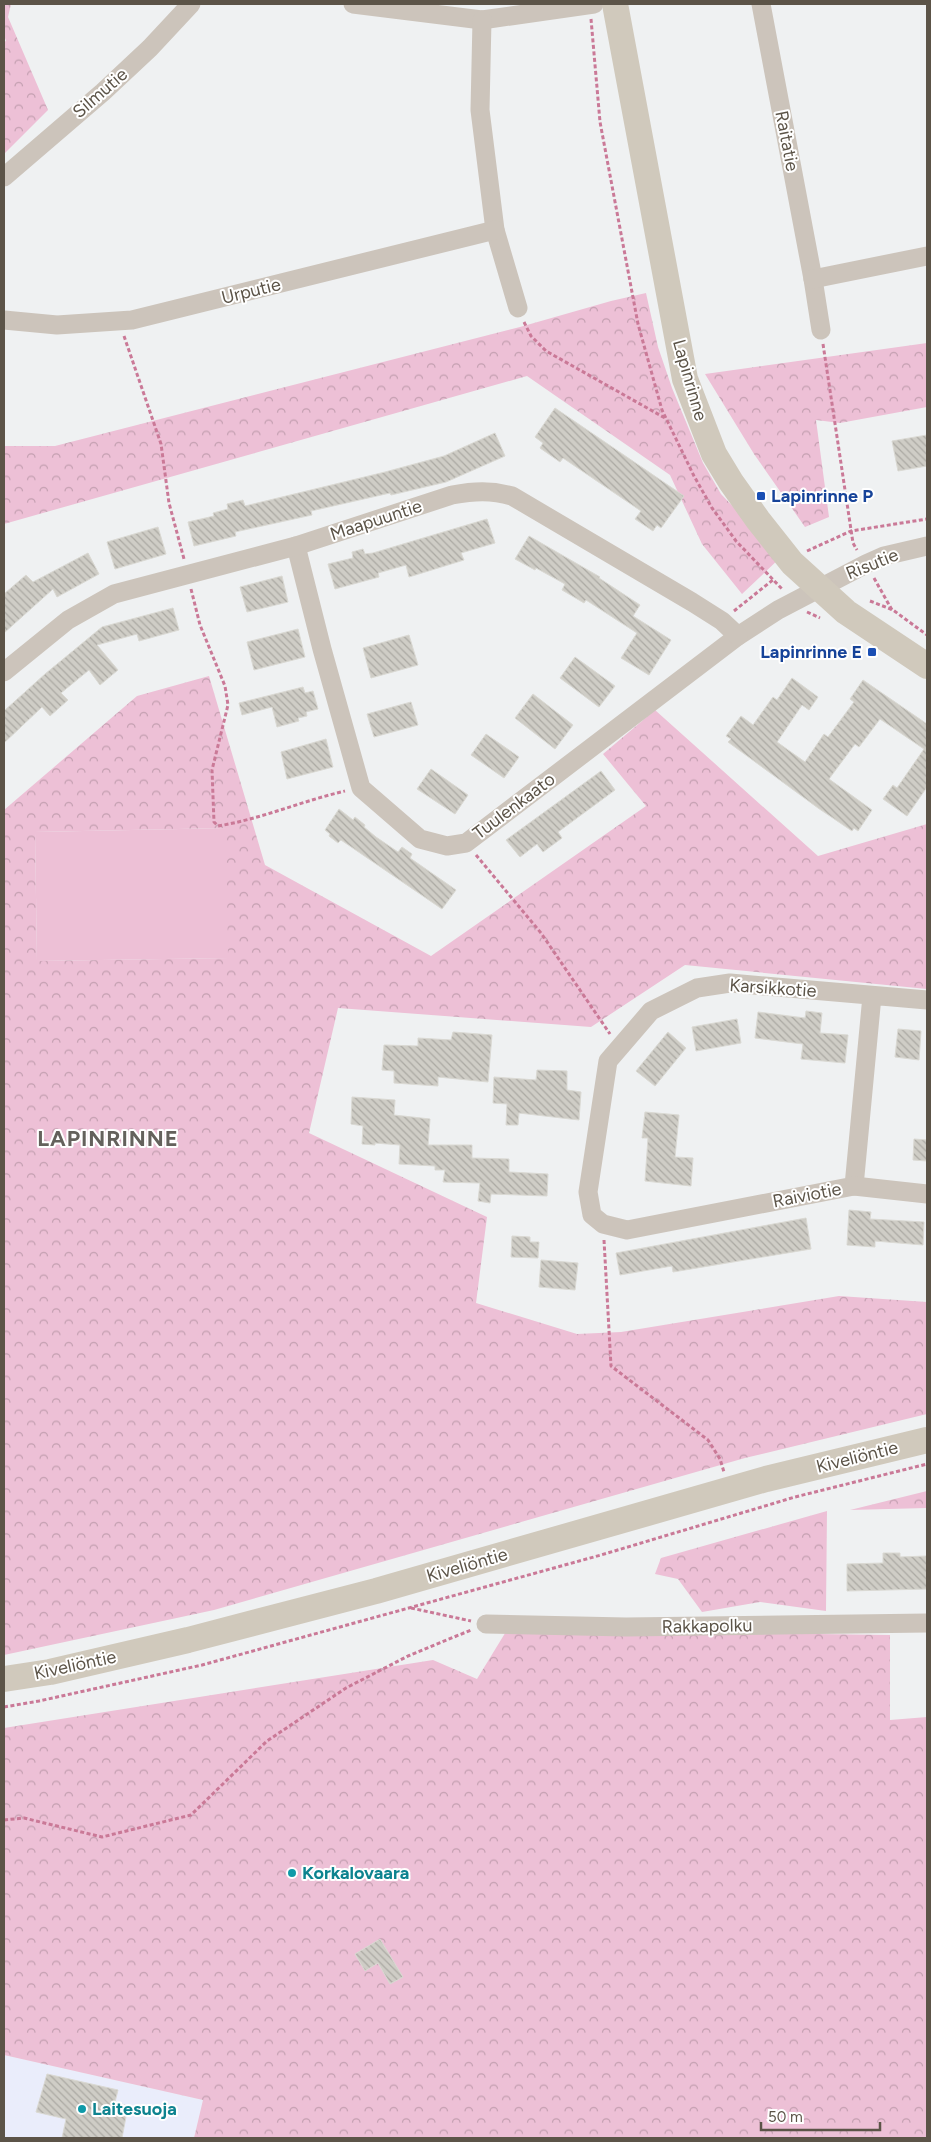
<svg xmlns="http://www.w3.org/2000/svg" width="931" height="2142" viewBox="0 0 931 2142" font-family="Figtree,sans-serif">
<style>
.commercial{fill:#eaedfb}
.grass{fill:#edc0d6}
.forest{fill:url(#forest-crowns);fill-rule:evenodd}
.building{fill:url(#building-back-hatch);stroke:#dad9d3}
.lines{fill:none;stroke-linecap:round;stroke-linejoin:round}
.path{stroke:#ca7997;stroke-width:3;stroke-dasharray:4 2.5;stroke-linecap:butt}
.street{stroke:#ccc4bb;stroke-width:19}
.secondary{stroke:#d0c9bc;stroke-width:26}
.transit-dot{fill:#1a4fb4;stroke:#fff;stroke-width:2}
.culture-dot{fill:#0f9aa8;stroke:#fff;stroke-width:2}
.labels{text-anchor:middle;stroke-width:4;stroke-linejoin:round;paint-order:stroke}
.street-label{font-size:18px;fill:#5c5448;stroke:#fff}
.transit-label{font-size:18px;font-weight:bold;fill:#164399;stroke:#fff;text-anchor:start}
.culture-label{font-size:18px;font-weight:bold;fill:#0d838f;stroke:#fff;text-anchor:start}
.district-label{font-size:22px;font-weight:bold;letter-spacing:1px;fill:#64615c;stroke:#fff}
</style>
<defs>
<pattern id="forest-crowns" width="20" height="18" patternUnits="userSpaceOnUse" patternTransform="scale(1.25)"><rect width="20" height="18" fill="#edc0d6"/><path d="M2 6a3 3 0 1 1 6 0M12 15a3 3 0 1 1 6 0" fill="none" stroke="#c39fb0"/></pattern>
<pattern id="building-back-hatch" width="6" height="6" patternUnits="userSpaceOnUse" patternTransform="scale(1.25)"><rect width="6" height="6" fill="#cfcdc6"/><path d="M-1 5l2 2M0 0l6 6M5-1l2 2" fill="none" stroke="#aba9a3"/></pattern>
</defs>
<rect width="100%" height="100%" fill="#eff1f2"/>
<!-- commercial -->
<path class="commercial" d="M4,2055L203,2100L194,2138H4Z"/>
<!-- grass -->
<path class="grass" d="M227,828L229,958L37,961L35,832Z"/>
<!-- forest -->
<g class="forest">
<path d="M4,4H11L8,17L48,110L4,154V42L6,41L4,35Z"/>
<path d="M646,293L658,347L672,388L703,463L721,494L781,557L742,594L702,544L670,475L527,376L4,524V446H55L520,327L611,301Z"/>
<path d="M927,343V407L840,423L816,420L829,517L805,527L754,454L705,374Z"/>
<path d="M209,676L265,865L431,956L646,806L603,754L655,710L818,856L927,824V989L685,965L591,1027L338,1008L309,1133L487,1217L476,1303L577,1334L621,1332L839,1296L927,1302V1414L745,1458L214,1610L4,1655V810L137,696ZM226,828L228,958L37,961L35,832Z"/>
<path d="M927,1491V1508L850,1510Z"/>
<path d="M827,1511L826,1611L760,1602L702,1612L678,1579L655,1574L661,1558Z"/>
<path d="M507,1630L890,1635V1720L927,1717V2138H194L203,2100L4,2055V1728L433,1660L477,1679Z"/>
</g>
<!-- building -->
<g class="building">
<path d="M555,408L684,496L661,528L657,525L653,531L635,519L641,511L563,458L560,462L540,448L543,443L535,437Z"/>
<path d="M495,433L505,456L446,482L391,495L390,493L311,511L312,515L235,532L236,536L194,546L188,522L214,516L213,513L228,509L227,504L243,500L245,506L385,472L444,456Z"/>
<path d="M927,435V466L898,471L892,441Z"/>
<path d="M487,519L495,543L461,553L464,560L409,577L406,565L378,573L379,577L335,589L328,564L353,558L352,552L363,549L365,554L373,553Z"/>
<path d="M158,527L166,554L115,569L107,542Z"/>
<path d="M529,536L600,577L599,578L640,605L633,616L671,640L649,675L621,658L637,633L586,600L584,603L562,590L565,584L536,568L535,570L515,559Z"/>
<path d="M88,553L99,574L57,597L53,589L4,633V594L26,575L33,582Z"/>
<path d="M282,576L288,602L247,612L240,587Z"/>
<path d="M173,608L179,630L139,641L137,634L97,645L118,670L100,685L89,670L61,693L68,700L50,716L42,707L4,743V711L45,674L102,627Z"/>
<path d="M298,629L305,657L254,670L247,642Z"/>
<path d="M409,635L418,665L371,678L363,648Z"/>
<path d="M575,657L615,686L599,707L560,678Z"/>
<path d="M792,678L818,697L809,710L802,705L777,742L805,762L824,734L828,737L854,702L850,699L863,680L927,724V787L907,816L883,799L893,785L897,788L924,749L880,719L859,747L855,744L829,779L872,810L858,831L854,828L852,831L818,808L728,742L731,739L726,736L741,716L753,725L773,697L777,700Z"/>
<path d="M303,687L305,693L313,691L318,709L306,712L307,716L298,718L299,721L277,727L272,707L242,715L239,703Z"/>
<path d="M533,694L573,725L555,749L515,718Z"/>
<path d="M411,702L418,725L374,737L367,714Z"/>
<path d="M486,734L519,757L504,778L471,755Z"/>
<path d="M326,739L333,767L287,779L281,752Z"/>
<path d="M431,769L468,795L455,814L417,789Z"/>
<path d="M601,771L615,790L558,832L562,838L543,852L537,844L520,857L506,840Z"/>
<path d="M339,809L353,820L355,817L365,825L364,827L376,837L398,852L402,847L412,854L410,858L456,890L442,909L341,840L338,843L329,836L330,834L325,830Z"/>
<path d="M806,1011L822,1013L820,1033L848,1035L845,1063L801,1059L803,1044L755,1038L758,1012L805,1018Z"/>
<path d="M737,1019L741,1043L696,1051L692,1027Z"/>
<path d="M898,1029L921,1031L919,1060L895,1057Z"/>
<path d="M453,1032L492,1035L488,1082L438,1077V1086L394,1083V1071L382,1070L384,1045L418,1046V1038L451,1040Z"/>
<path d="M668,1032L686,1048L655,1086L636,1071Z"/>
<path d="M537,1070L567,1071V1090L581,1092L579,1120L519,1113L518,1125H506L507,1104L493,1103L494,1077L536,1080Z"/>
<path d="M352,1097L395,1100L394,1115L430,1119L428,1145H472V1158L509,1159V1172L548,1174L547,1196L491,1194L490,1203L478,1201L480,1183L443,1182L445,1170H435V1166L399,1164L400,1145L375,1143V1145L362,1144L363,1126L351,1124Z"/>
<path d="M645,1112L679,1115L675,1157L693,1158L691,1186L645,1181L648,1138H642Z"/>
<path d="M914,1139L927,1140V1161L913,1160Z"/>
<path d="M849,1210L871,1212L870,1219L924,1222L923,1245L875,1241V1247L847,1245Z"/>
<path d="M806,1218L811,1249L673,1272L672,1266L620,1275L616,1253Z"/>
<path d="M512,1236L530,1237V1242H539L538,1258L511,1257Z"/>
<path d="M541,1260L578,1263L575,1290L539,1287Z"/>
<path d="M883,1553H900V1557L927,1556V1589L847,1591V1564L883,1563Z"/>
<path d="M380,1939L403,1977L390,1984L378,1963L365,1971L355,1954Z"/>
<path d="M47,2074L118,2090L115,2102L128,2106L122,2138H62L66,2119L36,2112Z"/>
</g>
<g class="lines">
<!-- path -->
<g class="path">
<path d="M591,19L600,122L638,324L662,410L694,476L712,508L736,541L783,590"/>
<path d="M524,322L531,336L546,351L665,418"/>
<path d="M124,336L161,444L169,503L184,559"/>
<path d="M823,344L853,543L857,550"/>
<path d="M807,551L851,531L927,519"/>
<path d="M874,578L892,610"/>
<path d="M191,589L200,625L225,686L228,705L212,770L214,822L218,826C261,819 302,801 345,791"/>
<path d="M870,601L893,610L927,635"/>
<path d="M734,611L774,579"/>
<path d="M807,612L820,618"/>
<path d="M476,855L541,933L610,1034"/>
<path d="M604,1240L611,1366L708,1440L720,1459L724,1472"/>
<path d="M411,1608L471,1621"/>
<path d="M4,1707L39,1701L202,1665L601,1555L795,1497L927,1464"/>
<path d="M4,1820L24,1818L102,1837L191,1815L267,1741L346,1688L408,1656L471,1630"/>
</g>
<!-- street -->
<g class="street">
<path d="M353,4L482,20L594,4"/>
<path d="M761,4L813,279L821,330"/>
<path d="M482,20L480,110L495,230L518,308"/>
<path d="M4,177L103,92L150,48L191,4"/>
<path d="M813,279L927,256"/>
<path d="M4,320L57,325L132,320L495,230"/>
<path d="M296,546L322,649L361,788L420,839L447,846L466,843L738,636L778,610L866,564L884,556L927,546"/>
<path d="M4,672L68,620L114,594L296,546L452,495C474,491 491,490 512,496L692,602L722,621L738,636"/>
<path d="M872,996L854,1186L627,1230L603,1224L592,1215L588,1192L608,1061L651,1011L697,988L730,983L927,1000"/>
<path d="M854,1186L927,1194"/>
<path d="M486,1624L626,1627L927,1623"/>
</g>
<!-- secondary -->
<g class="secondary">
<path d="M615,4L685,379L714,454L731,482L758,520L792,563L846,612L927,666"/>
<path d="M4,1679L50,1672L188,1640L376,1591L766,1479L927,1440"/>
</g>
</g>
<!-- markers -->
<g class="transit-dot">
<rect x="756" y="491" width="10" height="10" rx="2.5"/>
<rect x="867" y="647" width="10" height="10" rx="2.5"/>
</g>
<g class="culture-dot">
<circle cx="292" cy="1873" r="5"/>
<circle cx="82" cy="2109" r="5"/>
</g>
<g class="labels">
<!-- street labels -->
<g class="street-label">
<text transform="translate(100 93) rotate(-41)" y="6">Silmutie</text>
<text transform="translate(787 141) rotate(79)" y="6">Raitatie</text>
<text transform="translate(251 291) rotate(-14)" y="6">Urputie</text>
<text transform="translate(690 380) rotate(74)" y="6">Lapinrinne</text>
<text transform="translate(376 520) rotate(-18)" y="6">Maapuuntie</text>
<text transform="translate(872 564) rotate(-22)" y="6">Risutie</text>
<text transform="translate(514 806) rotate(-37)" y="6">Tuulenkaato</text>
<text transform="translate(773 988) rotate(4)" y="6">Karsikkotie</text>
<text transform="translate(807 1195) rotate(-11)" y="6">Raiviotie</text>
<text transform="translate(857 1457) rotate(-14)" y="6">Kiveliöntie</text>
<text transform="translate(467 1565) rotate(-16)" y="6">Kiveliöntie</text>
<text transform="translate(707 1626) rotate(-1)" y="6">Rakkapolku</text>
<text transform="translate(75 1665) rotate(-12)" y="6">Kiveliöntie</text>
</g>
<!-- transit labels -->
<g class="transit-label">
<text x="771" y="502">Lapinrinne P</text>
<text x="862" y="658" text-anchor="end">Lapinrinne E</text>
</g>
<!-- culture labels -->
<g class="culture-label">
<text x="302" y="1879">Korkalovaara</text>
<text x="92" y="2115">Laitesuoja</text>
</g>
<!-- district labels -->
<g class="district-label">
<text x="108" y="1146">LAPINRINNE</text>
</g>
</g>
<!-- border -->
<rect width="931" height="2142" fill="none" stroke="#5c5448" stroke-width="10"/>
<!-- scale -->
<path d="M761 2122v8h119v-8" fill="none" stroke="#5c5448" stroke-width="2.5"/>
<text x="768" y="2122" font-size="15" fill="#5c5448" stroke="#ffffff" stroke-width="4" paint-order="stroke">50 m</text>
</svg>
